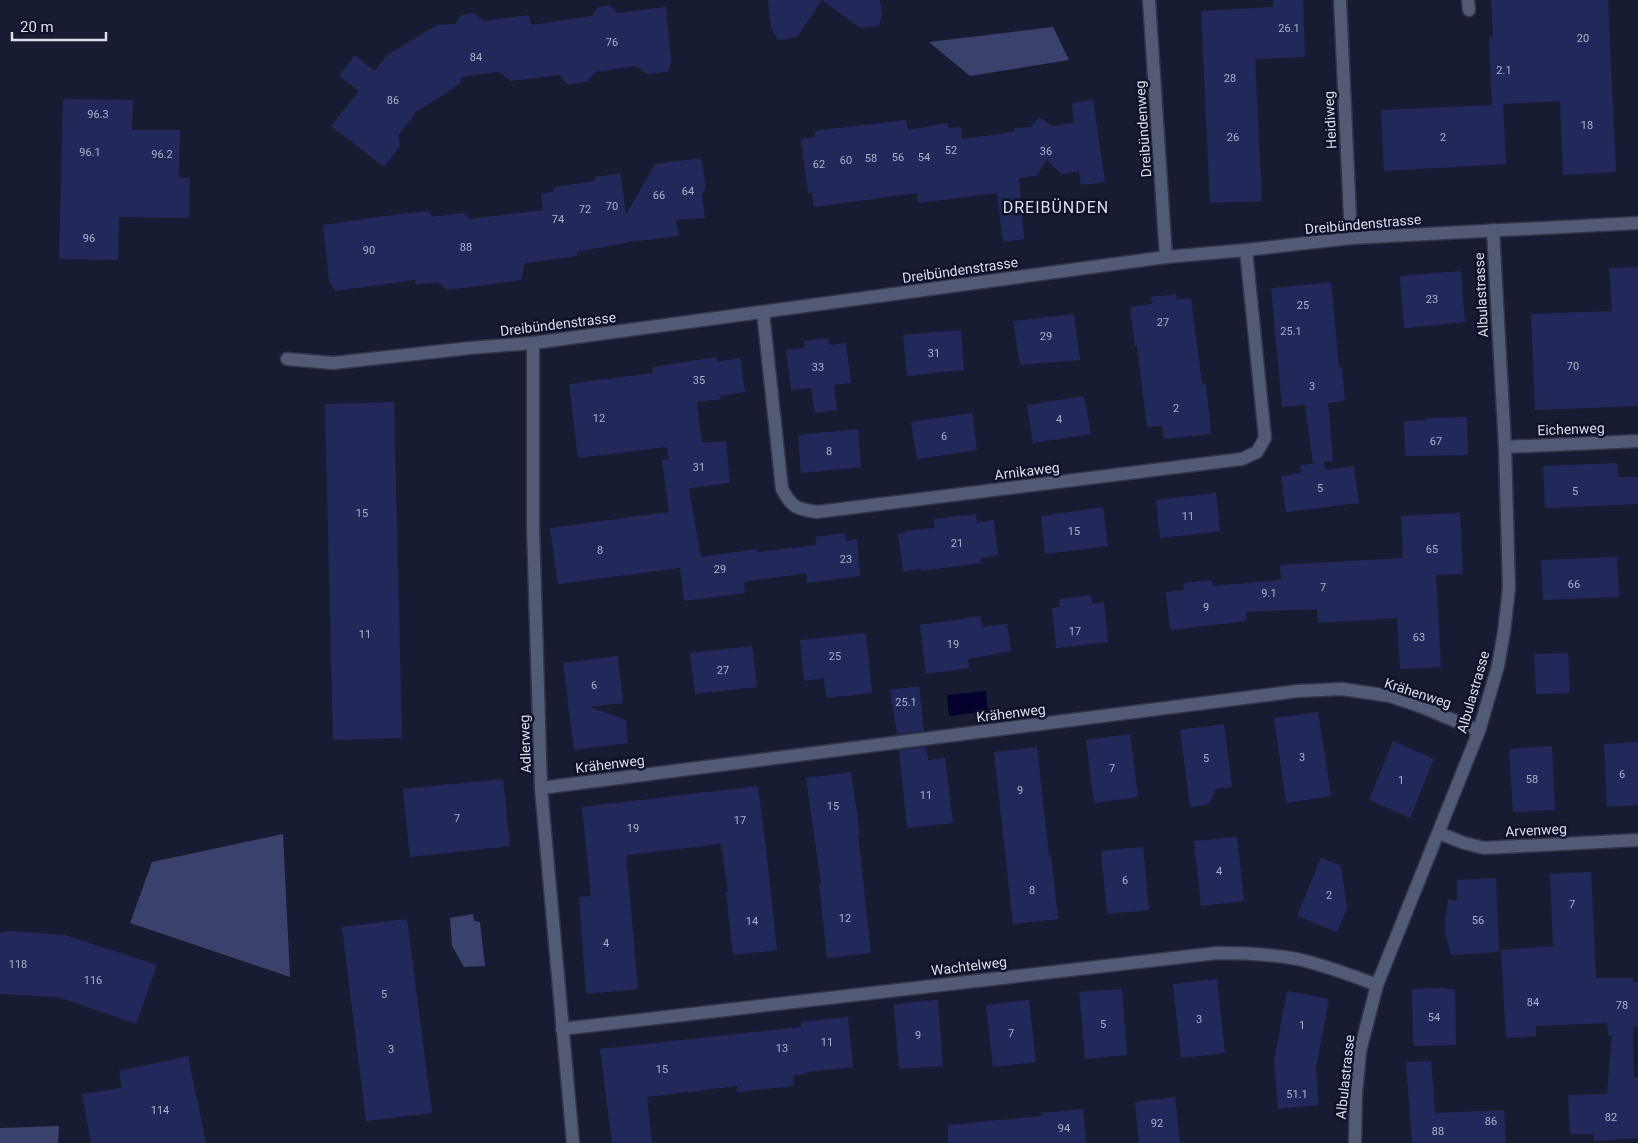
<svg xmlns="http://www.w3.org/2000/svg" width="1638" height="1143" viewBox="0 0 1638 1143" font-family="Roboto,sans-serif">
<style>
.green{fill:#39416c}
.water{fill:#05012f}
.building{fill:#22295a}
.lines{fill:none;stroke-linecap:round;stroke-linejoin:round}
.minor-casing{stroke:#333548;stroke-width:15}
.minor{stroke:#535a75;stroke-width:12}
.labels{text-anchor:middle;stroke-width:5;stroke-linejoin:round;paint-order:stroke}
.number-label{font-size:11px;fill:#abb0c8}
.street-label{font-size:14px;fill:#d9dded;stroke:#0f1329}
.quarter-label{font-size:16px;letter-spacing:1px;fill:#d9dded;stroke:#0f1329}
</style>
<rect width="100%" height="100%" fill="#181c33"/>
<!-- green -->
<g class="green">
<path d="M1053,27L1069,60L970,76L929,42Z"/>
<path d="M283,834L290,977L130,923L152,862Z"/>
<path d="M473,914L474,921L480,922L485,966L464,967L452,946L450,918Z"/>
<path d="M59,1126L58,1143H0V1128Z"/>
</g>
<!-- water -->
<path class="water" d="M986,691L988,711L949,716L947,695Z"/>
<!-- building -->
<g class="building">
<path d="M768,0H880L882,14L879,26L860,28L822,0L797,37L778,40L771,28Z"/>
<path d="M1273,0H1303L1305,57L1255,59L1262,201L1210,203L1201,11L1273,7Z"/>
<path d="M1491,0H1608L1616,172L1563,175L1560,101L1503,104L1506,164L1384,171L1381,110L1492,105L1489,37H1493Z"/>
<path d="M610,5L617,13L666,7L671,62L668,72L646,74L637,66L595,72L587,82L567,84L559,75L511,81L499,72L462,77L460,84L416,112L398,136L400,146L384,167L331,126L359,91L339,76L355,55L375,71L387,55L437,25L455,24L461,15L474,13L484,21L529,15L531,25L592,16L599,7Z"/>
<path d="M63,99L133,100L132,130H180L179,178H190L189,218L119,217L118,260L59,259Z"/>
<path d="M1093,100L1105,182L1081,185L1079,171L1061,174L1047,160L1036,176L1019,178L1024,239L1003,242L997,193L918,203L917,193L814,207L812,192L808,193L801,139L816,137L814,131L906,120L908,130L948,123V128L961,127L962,139L1014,132V128L1031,127L1039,117L1051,126L1074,123L1072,103Z"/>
<path d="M701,158L706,188L702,194L705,218L676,220L679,236L629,242L577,252V256L525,263L521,280L447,290L438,282L416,285L415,280L335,291L329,280L323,225L399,214L430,211L431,217L463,213L470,219L543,210L541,194L553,192L555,187L595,181V177L620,173L626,215L655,164Z"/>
<path d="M1638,267V406L1535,410L1531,314L1612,311L1609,268Z"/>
<path d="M1461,271L1465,322L1404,328L1400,276Z"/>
<path d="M1331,282L1339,367L1342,366L1345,401L1328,403L1333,461L1324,462L1325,470L1354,466L1359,503L1286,512L1281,476L1301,473L1300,465L1319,463H1313L1305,405L1282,407L1271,288Z"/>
<path d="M1176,294L1177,300L1191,298L1202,384L1206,383L1211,434L1164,439L1162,426L1147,427L1137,346H1135L1130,307L1152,304L1151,297Z"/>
<path d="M1074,314L1080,360L1020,365L1013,321Z"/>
<path d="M961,330L964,370L907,376L903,335Z"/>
<path d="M828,338L829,345L846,343L851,383L834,385L837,410L815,413L811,388L791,390L786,350L805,348L804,341Z"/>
<path d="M716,357L717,362L740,358L745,392L720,396L721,399L697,402L702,443L726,441L730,483L689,488L701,557L757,549V552L817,545L815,537L845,533L846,541L857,539L860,576L807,583L806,573L744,582L745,593L684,601L680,568L558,584L550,528L669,512L662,460L669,459L667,447L578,458L569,384L653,373V367Z"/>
<path d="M1084,396L1091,434L1033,443L1027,405Z"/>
<path d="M394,402L402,738L333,740L325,404Z"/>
<path d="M972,413L977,450L917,459L911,422Z"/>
<path d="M1467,417L1468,455L1405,456L1404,421L1426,420V418Z"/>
<path d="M858,429L861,467L801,473L798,435Z"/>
<path d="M1617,463L1618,477H1638V504L1545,508L1543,466Z"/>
<path d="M1216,493L1220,531L1160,538L1156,500Z"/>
<path d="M1103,507L1108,546L1045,554L1041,516Z"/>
<path d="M1460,513L1463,574L1436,575L1441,667L1400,669L1397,618L1318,623L1317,609L1246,612L1247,621L1170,630L1166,592L1184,590L1183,583L1212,580L1213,586L1281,580L1280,565L1403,558L1401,516Z"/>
<path d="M976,514L977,523L994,520L998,555L981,558V563L921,571V569L903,571L898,534L905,533V531L935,528L934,519Z"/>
<path d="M1617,557L1619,597L1543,600L1541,560Z"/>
<path d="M1091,595L1092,604L1104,602L1108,642L1056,648L1052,608L1060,607L1059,599Z"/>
<path d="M980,616L982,627L1007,624L1011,651L968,659L969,668L926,674L920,625Z"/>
<path d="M866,633L872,693L826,698L824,678L804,681L800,640Z"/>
<path d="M752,646L757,687L695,694L690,653Z"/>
<path d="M1568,653L1570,693L1536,694L1534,654Z"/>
<path d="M618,656L623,703L590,707L626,720L628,743L574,750L563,663Z"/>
<path d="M919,686L924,731L897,734L890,690Z"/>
<path d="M1318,712L1331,796L1286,803L1274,718Z"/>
<path d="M1224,724L1232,787L1216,789L1209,804L1190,807L1180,730Z"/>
<path d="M1130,734L1138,797L1094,803L1086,740Z"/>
<path d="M1393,741L1434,759L1410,818L1369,800Z"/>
<path d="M1638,742V805L1607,807L1604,744Z"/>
<path d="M1552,746L1555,810L1513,812L1509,749Z"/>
<path d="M926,747L928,760L945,758L953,823L907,828L899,750Z"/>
<path d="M1037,747L1049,856H1051L1058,919L1013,924L994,752Z"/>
<path d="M851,772L860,834H858L871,953L827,958L819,884H821L806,778Z"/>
<path d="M503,779L510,846L410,857L403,789Z"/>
<path d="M758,786L766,848L777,950L733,955L726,892H728L721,844L626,855L638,989L586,994L579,897L591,896L582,807Z"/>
<path d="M1237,837L1244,901L1201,906L1194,841Z"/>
<path d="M1143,847L1149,910L1107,914L1101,851Z"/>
<path d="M1321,858L1341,866L1347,908L1337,932L1297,916Z"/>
<path d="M1591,872L1596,978H1633V982H1638V1027H1633L1634,1077H1638V1138L1594,1141V1134H1570L1568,1095L1607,1094L1612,1035L1608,1036L1607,1023L1536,1026V1036L1506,1038L1501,950L1553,946L1550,874Z"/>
<path d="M1496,878L1499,952L1451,955L1445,933V922L1448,900L1457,901V880Z"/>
<path d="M407,919L432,1113L366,1121L342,927Z"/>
<path d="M11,931L65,935L157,965L136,1024L58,997L0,994V933Z"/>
<path d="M1217,979L1225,1053L1181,1058L1173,984Z"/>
<path d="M1441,988L1455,990L1456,1045L1413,1046L1412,989Z"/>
<path d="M1122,989L1127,1055L1085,1059L1079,992Z"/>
<path d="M1287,991L1329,999L1316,1068L1319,1105L1278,1109L1274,1061Z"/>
<path d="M938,1000L943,1066L899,1069L894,1004Z"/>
<path d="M1029,1000L1036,1062L993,1067L986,1005Z"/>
<path d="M848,1017L853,1067L806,1072V1074L793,1075L794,1086L737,1092V1086L647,1097L652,1143H612L600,1049L801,1027V1022Z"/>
<path d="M188,1056L206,1143H91L82,1094L122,1088L119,1071Z"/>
<path d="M1431,1061L1435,1113L1504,1110L1506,1143H1412L1406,1062Z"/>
<path d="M1175,1097L1180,1143H1139L1135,1102Z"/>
<path d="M1083,1109L1086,1143H948V1125L1042,1116L1041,1113Z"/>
</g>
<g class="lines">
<defs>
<g id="minor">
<path d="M1149,0L1166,257"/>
<path d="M1340,0L1351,238"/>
<path d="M1468,0L1469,10"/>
<path d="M763,312L782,489C792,508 797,509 817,512L1242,459L1257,452L1265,438L1246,250"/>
<path d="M533,343V526L541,788L573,1143"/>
<path d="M287,359L333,363L470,348L533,343L1166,257L1246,250L1351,238L1638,223"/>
<path d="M1505,447L1638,441"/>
<path d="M541,788L1298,691L1342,689L1390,696L1422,707L1479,731"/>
<path d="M1439,833L1464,843L1484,848L1638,840"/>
<path d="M562,1029L1217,953C1243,953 1271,954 1297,959C1324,965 1351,975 1377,985"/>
<path d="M1355,1143L1356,1094L1360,1051L1377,985L1479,731L1498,666L1504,632L1509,588L1505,447L1493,230"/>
</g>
</defs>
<!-- minor casing -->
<use href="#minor" class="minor-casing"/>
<!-- minor -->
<use href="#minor" class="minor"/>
</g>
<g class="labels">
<!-- number labels -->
<g class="number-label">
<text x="1289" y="32">26.1</text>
<text x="1583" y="42">20</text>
<text x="612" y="46">76</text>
<text x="476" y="61">84</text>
<text x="1504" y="74">2.1</text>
<text x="1230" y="82">28</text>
<text x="393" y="104">86</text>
<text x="98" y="118">96.3</text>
<text x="1587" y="129">18</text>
<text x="1233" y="141">26</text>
<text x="1443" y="141">2</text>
<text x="951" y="154">52</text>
<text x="1046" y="155">36</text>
<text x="90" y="156">96.1</text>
<text x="162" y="158">96.2</text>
<text x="898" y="161">56</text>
<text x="924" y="161">54</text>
<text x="871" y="162">58</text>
<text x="846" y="164">60</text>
<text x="819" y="168">62</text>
<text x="688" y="195">64</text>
<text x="659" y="199">66</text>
<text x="612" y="210">70</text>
<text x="585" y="213">72</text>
<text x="558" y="223">74</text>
<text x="89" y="242">96</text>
<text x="466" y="251">88</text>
<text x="369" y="254">90</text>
<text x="1432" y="303">23</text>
<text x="1303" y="309">25</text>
<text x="1163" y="326">27</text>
<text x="1291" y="335">25.1</text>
<text x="1046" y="340">29</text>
<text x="934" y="357">31</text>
<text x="1573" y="370">70</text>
<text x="818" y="371">33</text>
<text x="699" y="384">35</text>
<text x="1312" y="390">3</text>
<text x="1176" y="412">2</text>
<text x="599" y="422">12</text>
<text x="1059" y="423">4</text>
<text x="944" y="440">6</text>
<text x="1436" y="445">67</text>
<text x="829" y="455">8</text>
<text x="699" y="471">31</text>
<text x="1320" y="492">5</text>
<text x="1575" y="495">5</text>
<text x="362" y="517">15</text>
<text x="1188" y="520">11</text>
<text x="1074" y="535">15</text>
<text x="957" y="547">21</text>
<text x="1432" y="553">65</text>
<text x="600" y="554">8</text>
<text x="846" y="563">23</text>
<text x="720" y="573">29</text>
<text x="1574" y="588">66</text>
<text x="1323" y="591">7</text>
<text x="1269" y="597">9.1</text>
<text x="1206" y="611">9</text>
<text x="1075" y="635">17</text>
<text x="365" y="638">11</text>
<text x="1419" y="641">63</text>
<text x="953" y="648">19</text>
<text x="835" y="660">25</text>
<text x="723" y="674">27</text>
<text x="594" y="689">6</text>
<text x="906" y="706">25.1</text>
<text x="1302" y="761">3</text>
<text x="1206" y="762">5</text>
<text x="1112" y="772">7</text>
<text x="1622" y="778">6</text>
<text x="1532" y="783">58</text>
<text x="1401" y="784">1</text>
<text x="1020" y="794">9</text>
<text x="926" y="799">11</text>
<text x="833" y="810">15</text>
<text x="457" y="822">7</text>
<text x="740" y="824">17</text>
<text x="633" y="832">19</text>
<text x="1219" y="875">4</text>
<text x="1125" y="884">6</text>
<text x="1032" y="894">8</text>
<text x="1329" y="899">2</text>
<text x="1572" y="908">7</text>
<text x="845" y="922">12</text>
<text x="1478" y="924">56</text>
<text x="752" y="925">14</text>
<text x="606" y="947">4</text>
<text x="18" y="968">118</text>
<text x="93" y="984">116</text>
<text x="384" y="998">5</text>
<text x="1533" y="1006">84</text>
<text x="1622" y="1009">78</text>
<text x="1434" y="1021">54</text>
<text x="1199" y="1023">3</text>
<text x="1103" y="1028">5</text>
<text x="1302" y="1029">1</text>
<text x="1011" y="1037">7</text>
<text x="918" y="1039">9</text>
<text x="827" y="1046">11</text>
<text x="782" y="1052">13</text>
<text x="391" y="1053">3</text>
<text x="662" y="1073">15</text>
<text x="1297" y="1098">51.1</text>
<text x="160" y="1114">114</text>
<text x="1611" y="1121">82</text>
<text x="1491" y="1125">86</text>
<text x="1157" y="1127">92</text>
<text x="1064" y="1132">94</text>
<text x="1438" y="1135">88</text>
</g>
<!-- street labels -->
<g class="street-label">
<text transform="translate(1330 120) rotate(-93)" y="5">Heidiweg</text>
<text transform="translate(1143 129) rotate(-94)" y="5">Dreibündenweg</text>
<text transform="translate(1363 224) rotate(-5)" y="5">Dreibündenstrasse</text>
<text transform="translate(960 270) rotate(-8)" y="5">Dreibündenstrasse</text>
<text transform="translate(1481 295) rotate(-93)" y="5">Albulastrasse</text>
<text transform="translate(558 324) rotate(-7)" y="5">Dreibündenstrasse</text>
<text transform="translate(1571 429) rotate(-2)" y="5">Eichenweg</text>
<text transform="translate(1027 471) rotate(-7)" y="5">Arnikaweg</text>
<text transform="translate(1473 692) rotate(-74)" y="5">Albulastrasse</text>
<text transform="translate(1418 693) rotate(18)" y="5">Krähenweg</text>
<text transform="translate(1011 713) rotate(-7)" y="5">Krähenweg</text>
<text transform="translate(525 744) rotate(-92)" y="5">Adlerweg</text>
<text transform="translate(610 764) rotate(-7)" y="5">Krähenweg</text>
<text transform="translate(1536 830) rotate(-3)" y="5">Arvenweg</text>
<text transform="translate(969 966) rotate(-7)" y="5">Wachtelweg</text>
<text transform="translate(1345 1077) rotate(-84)" y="5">Albulastrasse</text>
</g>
<!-- quarter labels -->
<g class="quarter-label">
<text x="1056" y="213">DREIBÜNDEN</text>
</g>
</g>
<!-- scale -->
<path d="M12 32v8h94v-8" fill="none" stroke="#d9dded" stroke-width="2.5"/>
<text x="20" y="32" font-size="15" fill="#d9dded" stroke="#0f1329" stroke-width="4" paint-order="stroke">20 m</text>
</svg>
